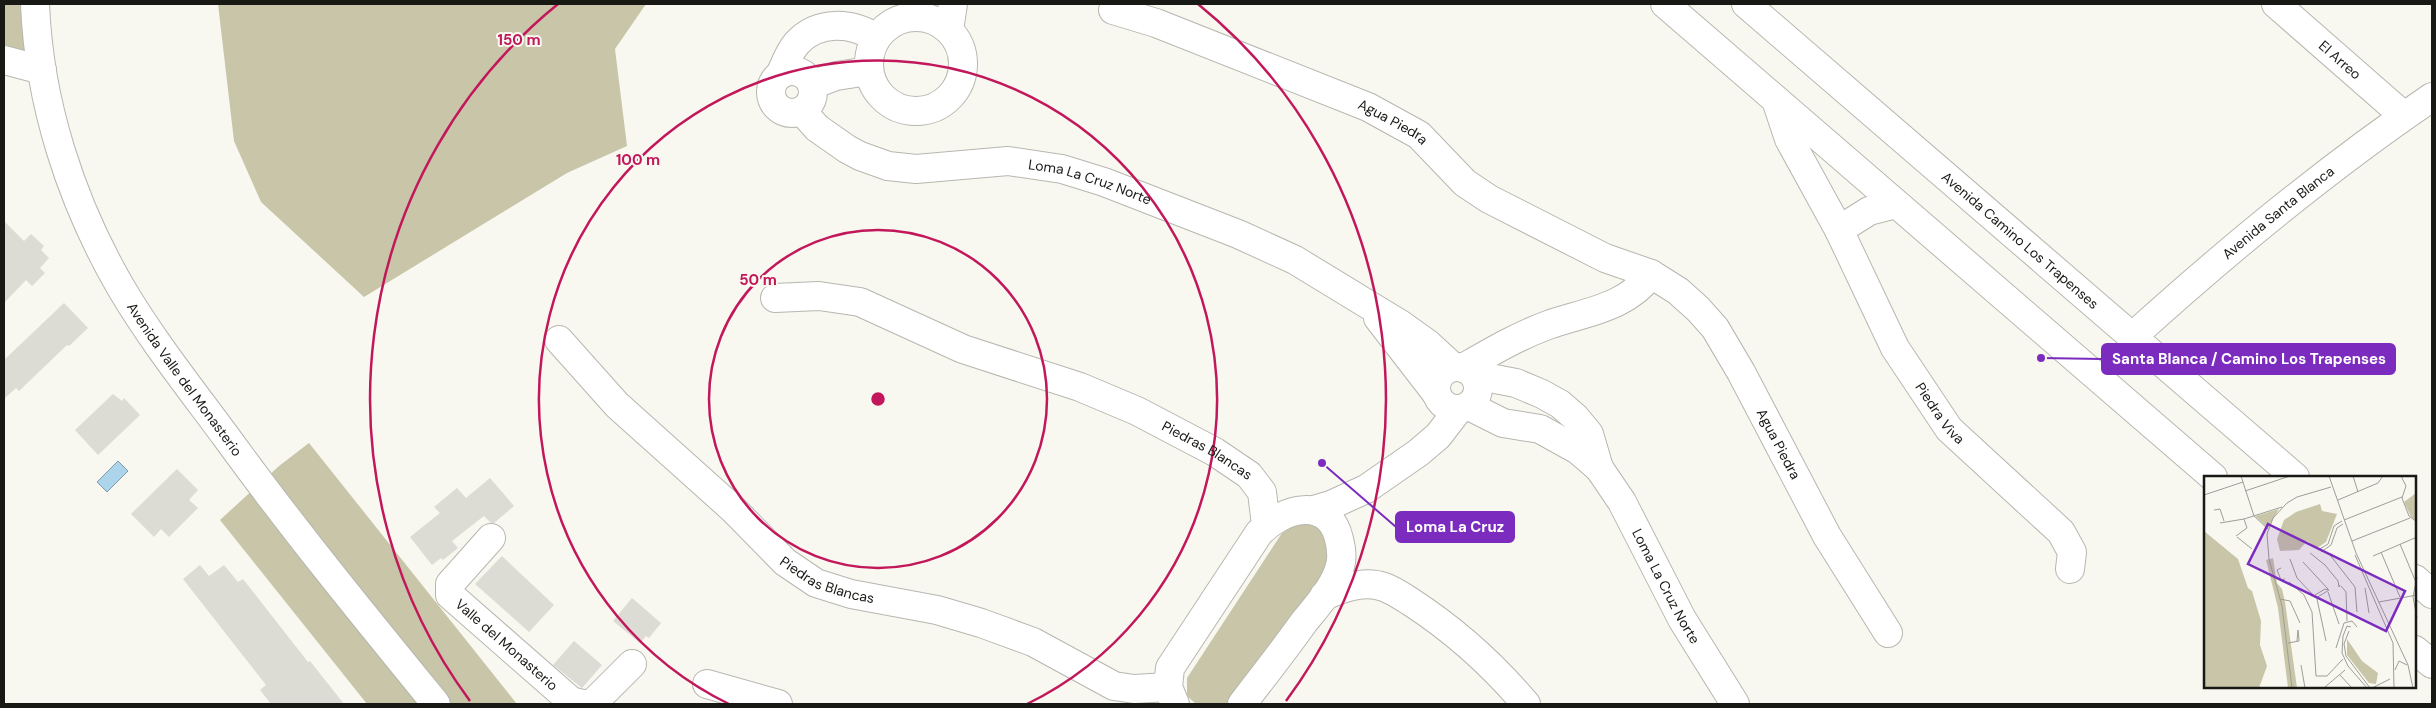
<svg xmlns="http://www.w3.org/2000/svg" width="2436" height="708" viewBox="0 0 2436 708" font-family="'DM Sans',sans-serif">
<style>
.green{fill:#c8c5a9}
.water{fill:#acd5ec;stroke:#809cac}
.building{fill:#dcdbd4}
.lines{fill:none;stroke-linecap:round;stroke-linejoin:round}
.minor-casing{stroke:#b7b7b0;stroke-width:30}
.major-casing{stroke:#b7b7b0;stroke-width:30}
.minor{stroke:#fff;stroke-width:28}
.major{stroke:#fff;stroke-width:28}
.ring{fill:none;stroke:#c2185b;stroke-width:2.5}
.labels{text-anchor:middle;stroke-width:4;stroke-linejoin:round;paint-order:stroke}
.street-label{font-size:14px;fill:#181815;stroke:#f8f8f0}
.inset-road{fill:none;stroke:#9e9e98;stroke-width:1}
.view{fill:#7b2cbf;fill-opacity:0.15;stroke:#7b2cbf;stroke-width:2.5}
.inset-edge{fill:none;stroke:#181815;stroke-width:2.5}
.centre{fill:#c2185b;stroke:#f8f8f0;stroke-width:2.5}
.ring-label{font-size:15px;text-anchor:middle;font-weight:bold;fill:#c2185b;stroke:#f8f8f0;stroke-width:4;stroke-linejoin:round;paint-order:stroke}
.leader{fill:none;stroke:#7b2cbf;stroke-width:2}
.callout-dot{fill:#7b2cbf;stroke:#f8f8f0;stroke-width:2}
.callout{fill:#7b2cbf;stroke:#7b2cbf;stroke-width:2}
.callout-label{font-size:15px;text-anchor:middle;font-weight:bold;fill:#fff}
</style>
<rect width="100%" height="100%" fill="#f8f8f0"/>
<!-- green -->
<g class="green">
<path d="M4,4H26L29,52L4,45Z"/>
<path d="M218,4H646L615,49L627,146L567,173L364,297L261,202L234,141Z"/>
<path d="M309,443L517,704H367L220,520L279,466Z"/>
<path d="M1296,523C1312,522 1320,528 1330,539L1329,576L1234,704H1196L1187,696V678L1282,533Z"/>
</g>
<!-- water -->
<path class="water" d="M118,461L128,471L107,492L97,482Z"/>
<!-- building -->
<g class="building">
<path d="M4,221L24,241L31,234L44,246L41,250L49,258L40,268L45,273L32,286L26,280L4,303Z"/>
<path d="M64,303L88,328L69,346L67,345L19,391L16,388L4,399V360Z"/>
<path d="M113,394L122,401L124,398L140,415L98,455L75,430Z"/>
<path d="M177,469L198,490L189,500L198,508L169,537L161,529L154,537L131,514Z"/>
<path d="M490,478L514,506L494,523H491L484,516L452,541L458,548L443,560L441,558L432,565L410,537L440,513L434,507L457,488L466,498Z"/>
<path d="M502,556L554,605L529,632L475,584Z"/>
<path d="M200,565L209,576L224,565L238,582L243,579L308,662L310,661L344,704H271L260,690L266,685L183,579Z"/>
<path d="M632,598L661,623L649,638L646,636L640,643L613,621Z"/>
<path d="M574,641L602,665L582,688L553,665Z"/>
</g>
<g class="lines">
<defs>
<g id="minor">
<path id="s1" d="M35,4C39,103 71,201 120,286C151,339 190,388 227,438C293,529 365,617 436,704"/>
<path id="s2" d="M2276,4L2404,116"/>
<path id="s3" d="M1113,10L1156,23L1368,107L1419,135L1465,183L1489,199L1605,258L1651,274L1678,291L1698,309L1715,328L1741,372L1827,536L1888,633"/>
<circle cx="916" cy="64" r="47"/>
<path d="M949,30L953,4"/>
<path d="M4,60L42,70"/>
<circle cx="792" cy="92" r="21"/>
<path d="M780,75C785,64 789,52 797,43C818,20 852,22 876,38"/>
<path d="M812,85L836,76L869,71"/>
<path d="M1776,100L1789,139L1839,230L1869,211L1896,204"/>
<path id="s4" d="M802,111L817,128L847,149L860,156L888,166L916,169L1008,161L1062,169L1104,182L1238,234L1295,260L1400,324L1428,344L1453,367"/>
<path id="s5" d="M1839,230L1895,348L1949,429L2061,532L2072,552L2070,569"/>
<path id="s6" d="M775,298L819,296L860,302L963,349L1080,387L1137,411L1215,452L1249,475L1262,492L1266,525"/>
<path d="M1378,318L1436,393"/>
<path id="s7" d="M2132,337C2227,251 2326,169 2432,97"/>
<path id="s8" d="M559,340L617,405L733,509L785,562L816,583L851,594L937,610L981,623L1033,642L1114,686L1134,689L1168,687"/>
<circle cx="1457" cy="388" r="21"/>
<path d="M1463,368C1491,352 1518,336 1548,325C1585,312 1627,308 1651,274"/>
<path id="s9" d="M1474,375L1516,383L1542,394L1560,404L1575,417L1589,434L1599,468L1622,502L1682,619L1735,704"/>
<path d="M1469,406L1503,423L1540,429L1578,450L1599,468"/>
<path d="M1314,510L1331,505L1366,489L1418,453L1438,436L1458,410"/>
<path id="s10" d="M491,538L450,584V595L571,701L583,704"/>
<path d="M1324,596C1343,588 1364,580 1384,587C1393,590 1403,597 1411,602C1454,630 1493,665 1526,704"/>
<path d="M707,684L778,704"/>
<path d="M587,704L594,702L632,664"/>
<path d="M1175,704L1168,687L1170,668L1259,533C1282,508 1329,495 1339,539C1342,551 1343,561 1338,572C1331,591 1316,607 1304,622C1284,650 1263,677 1242,704"/>
</g>
<g id="major">
<path d="M1665,4L2213,477"/>
<path id="s11" d="M1746,4L2295,477"/>
<path d="M2415,579L2432,594"/>
<path d="M2415,650L2432,664"/>
</g>
</defs>
<!-- minor casing -->
<use href="#minor" class="minor-casing"/>
<!-- major casing -->
<use href="#major" class="major-casing"/>
<!-- minor -->
<use href="#minor" class="minor"/>
<!-- major -->
<use href="#major" class="major"/>
</g>
<!-- distance rings -->
<g class="ring">
<circle cx="878" cy="399" r="169"/>
<path d="M729 704A339 339 0 1 1 1027 704"/>
<path d="M470 701A508 508 0 0 1 558 4M1198 4A508 508 0 0 1 1286 701"/>
</g>
<g class="labels">
<!-- street labels -->
<g class="street-label">
<text dy="5" stroke="none"><textPath href="#s2" startOffset="85">El Arreo</textPath></text>
<text dy="5" stroke="none"><textPath href="#s3" startOffset="302">Agua Piedra</textPath></text>
<text dy="5" stroke="none"><textPath href="#s4" startOffset="309">Loma La Cruz Norte</textPath></text>
<text dy="5" stroke="none"><textPath href="#s7" startOffset="192">Avenida Santa Blanca</textPath></text>
<text dy="5" stroke="none"><textPath href="#s11" startOffset="362">Avenida Camino Los Trapenses</textPath></text>
<text dy="5" stroke="none"><textPath href="#s1" startOffset="411">Avenida Valle del Monasterio</textPath></text>
<text dy="5" stroke="none"><textPath href="#s5" startOffset="210">Piedra Viva</textPath></text>
<text dy="5" stroke="none"><textPath href="#s3" startOffset="822">Agua Piedra</textPath></text>
<text dy="5" stroke="none"><textPath href="#s6" startOffset="464">Piedras Blancas</textPath></text>
<text dy="5" stroke="none"><textPath href="#s8" startOffset="364">Piedras Blancas</textPath></text>
<text dy="5" stroke="none"><textPath href="#s9" startOffset="305">Loma La Cruz Norte</textPath></text>
<text dy="5" stroke="none"><textPath href="#s10" startOffset="148">Valle del Monasterio</textPath></text>
</g>
</g>
<!-- overview -->
<g transform="translate(2204 476)">
<rect width="212" height="212" fill="#f8f8f0"/>
<path d="M212,17V45L207,41L200,26ZM116,28L118,35L133,38L122,66L113,72L103,65L95,74L76,75L73,63L80,44L92,36ZM75,33L64,52L52,41V40ZM0,55L34,83L44,112L48,115L57,145L56,169L63,190L55,212H0ZM69,82L73,107L78,113L81,126L93,212H84L74,132L62,84ZM143,163L158,185L174,197L172,208L165,207L143,179Z" fill="#c8c5a9"/>
<path class="inset-road" d="M37,0L50,40L64,53M125,0L152,77L204,189L209,212M149,0L154,16M197,0L202,10L198,22L205,40L213,46M41,15L86,0M0,19L39,6M134,24L174,7L179,0M10,34L16,33L20,45M140,44L198,21M16,47L40,43L78,31M32,60L43,52L40,43M33,61L48,73M148,65L206,42M196,68L211,104M114,74L124,68L130,50L138,45M117,76L127,69L133,52L139,48M177,76L196,121M106,77L121,89L134,105L135,111L136,109M126,79L151,111L153,136M151,79L189,167L190,212M169,80L213,61M86,83L93,102L112,122L125,114L121,113L111,119M99,86L124,113M77,92L73,94L77,104L81,103M213,101L209,121L213,142M85,106L100,119L108,136L112,200H123L139,183M137,110L142,116L143,145M161,112L165,137M124,116L135,148M76,123L86,125L96,147M113,123L122,165M175,126L213,119M147,151L143,150L139,160L138,177L144,190L163,212M145,155L140,168L142,180L166,212M84,167L95,165V164L94,154L93,165M132,172L140,147L148,145L153,151M97,189L101,212M191,194L195,185L203,189M136,199L148,212M121,211L141,194M88,212L78,130L65,83L63,58L69,42L83,27L93,21L127,11M168,212L186,203"/>
<path class="view" d="M64,48L201,115L182,155L44,88Z"/>
<rect width="212" height="212" class="inset-edge"/>
</g>
<circle cx="878" cy="399" r="8" class="centre"/>
<g class="ring-label">
<text x="519" y="45">150 m</text>
<text x="638" y="165">100 m</text>
<text x="758" y="285">50 m</text>
</g>
<!-- callouts -->
<path class="leader" d="M2041 358L2102 359M1322 463L1396 527"/>
<g class="callout-dot">
<circle cx="2041" cy="358" r="5"/>
<circle cx="1322" cy="463" r="5"/>
</g>
<g class="callout">
<rect x="2102" y="344" width="293" height="30" rx="5"/>
<rect x="1396" y="512" width="118" height="30" rx="5"/>
</g>
<g class="callout-label">
<text x="2249" y="364">Santa Blanca / Camino Los Trapenses</text>
<text x="1455" y="532">Loma La Cruz</text>
</g>
<!-- border -->
<rect width="2436" height="708" fill="none" stroke="#181815" stroke-width="10"/>
</svg>
